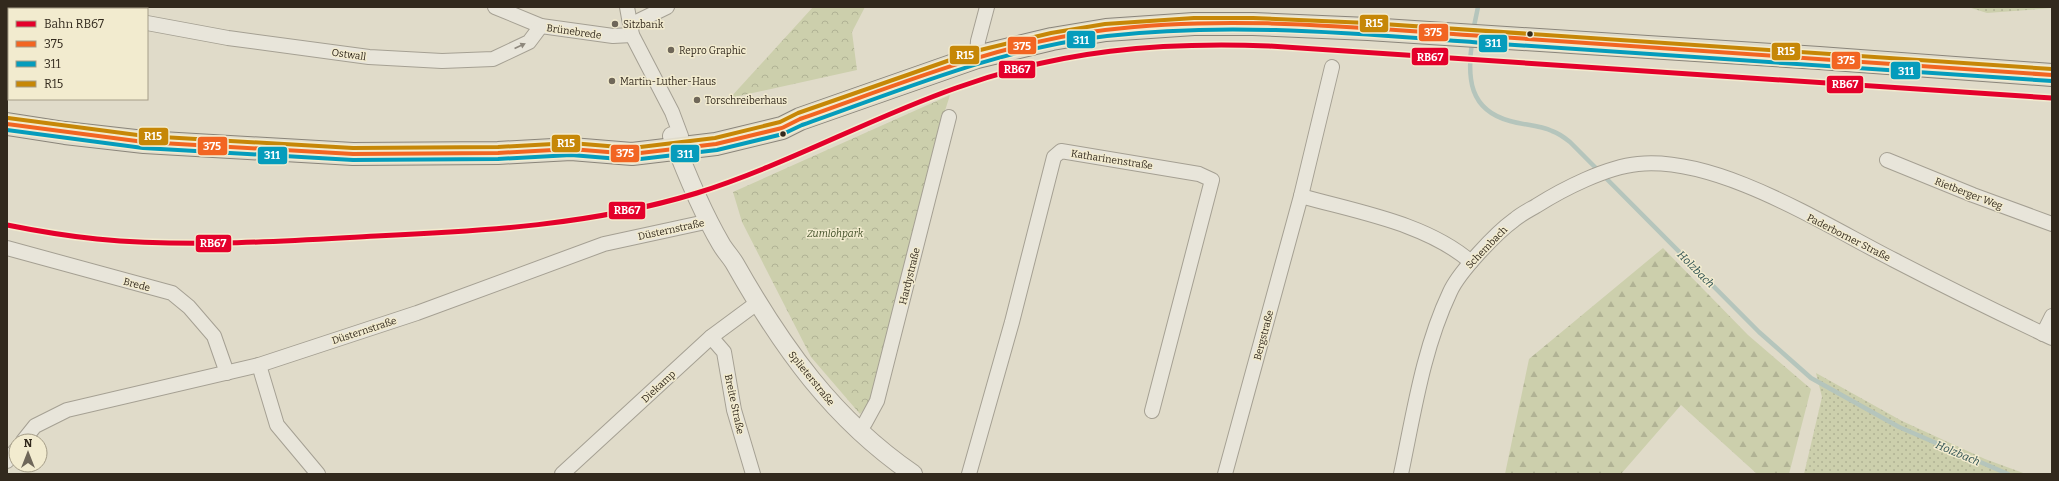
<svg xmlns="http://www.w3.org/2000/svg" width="2059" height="481" viewBox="0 0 2059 481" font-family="Bitter,serif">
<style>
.grass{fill:url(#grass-dots)}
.forest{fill:url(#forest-firs)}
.park{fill:url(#park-crowns)}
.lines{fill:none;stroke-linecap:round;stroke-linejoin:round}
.stream{stroke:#b5c5bc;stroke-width:4.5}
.minor-casing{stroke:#a5a093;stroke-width:16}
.tertiary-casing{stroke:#a5a093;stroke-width:20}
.primary-casing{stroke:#8a857a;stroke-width:24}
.minor{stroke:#e8e5da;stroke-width:14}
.tertiary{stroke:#e8e5da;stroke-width:18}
.primary{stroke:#e0dccc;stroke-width:22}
.bus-1-casing{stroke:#f2ebcf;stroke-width:7}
.bus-2-casing{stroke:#f2ebcf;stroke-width:7}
.bus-3-casing{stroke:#f2ebcf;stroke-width:7}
.bus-1{stroke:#f26522;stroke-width:4}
.bus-2{stroke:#059cbc;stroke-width:4}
.bus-3{stroke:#c68707;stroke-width:4}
.rail-1-casing{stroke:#f2ebcf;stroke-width:8}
.rail-1{stroke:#e4002b;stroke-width:5}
.oneway{fill:#8d877c}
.poi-dot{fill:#6f6759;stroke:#f2ebcf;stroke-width:1.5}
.bus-dot{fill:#32291d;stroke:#f2ebcf;stroke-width:1.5}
.labels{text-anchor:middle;stroke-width:3;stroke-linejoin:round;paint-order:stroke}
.poi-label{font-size:10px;fill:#32291d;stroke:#f2ebcf;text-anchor:start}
.street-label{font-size:10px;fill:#32291d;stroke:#f2ebcf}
.park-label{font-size:10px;font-style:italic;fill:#3f4d25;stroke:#f2ebcf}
.water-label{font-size:11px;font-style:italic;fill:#2d5050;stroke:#f2ebcf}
.line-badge{stroke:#f2ebcf;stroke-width:1.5}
.badge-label{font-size:11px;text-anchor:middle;font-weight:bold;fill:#fff}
</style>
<defs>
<pattern id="grass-dots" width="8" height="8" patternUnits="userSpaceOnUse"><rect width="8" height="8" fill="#cccfac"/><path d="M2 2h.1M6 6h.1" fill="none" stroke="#b0b294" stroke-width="1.8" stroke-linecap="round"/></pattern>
<pattern id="forest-firs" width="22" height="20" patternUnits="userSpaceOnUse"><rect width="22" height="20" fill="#cccfac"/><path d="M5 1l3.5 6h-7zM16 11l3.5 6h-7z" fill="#b0b294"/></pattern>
<pattern id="park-crowns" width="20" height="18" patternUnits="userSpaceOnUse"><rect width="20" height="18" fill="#cccfac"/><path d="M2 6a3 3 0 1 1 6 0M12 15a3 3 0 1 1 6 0" fill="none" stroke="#b0b294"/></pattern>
</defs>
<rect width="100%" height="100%" fill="#e0dbc9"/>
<!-- grass -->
<g class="grass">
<path d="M1968,7H2052V8L1987,13Z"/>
<path d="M1816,373L1902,421L1985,459L2026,474H1804L1822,397Z"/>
</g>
<!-- forest -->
<path class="forest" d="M1663,248L1748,335L1811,389L1789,474H1757L1681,405L1621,474H1505L1529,359Z"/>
<!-- park -->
<g class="park">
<path d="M813,7H865L852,32L857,70L730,98Z"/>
<path d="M950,95L942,120L873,399L860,414L811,357L742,222L733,192Z"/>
</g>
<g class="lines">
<!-- stream -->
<g class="stream">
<path d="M1473,31L1478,7"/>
<path d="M1472,42C1467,78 1469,110 1510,121C1523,125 1539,125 1552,131C1558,133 1565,138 1570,142L1759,332L1811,378L1899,427L2008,474"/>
</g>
<defs>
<g id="minor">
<path d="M65,7L76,9"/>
<path d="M495,7L541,26L613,36L632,35"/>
<path d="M627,7L632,35L672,112L681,136"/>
<path d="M147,23L228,38L369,57L442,61L493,59L529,42L541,26"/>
<path d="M630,25L667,7"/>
<path d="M977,57L978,41L987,7"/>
<path d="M1887,160L1973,195L2052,224"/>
<path d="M1301,196C1357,212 1426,223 1471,262"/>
<path d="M7,248L172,293L189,307L214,336L227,373"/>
<path d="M2043,334L2052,316"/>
<path d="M711,337L724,352L734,410L753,474"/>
<path d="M259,365L277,425L318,474"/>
<path d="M858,430L865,423L877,401L949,117"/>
<path d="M23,441L35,426L67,410L259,365L417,313L604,244L710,221"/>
<path d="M7,461L16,450"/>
<path d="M562,474L711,337L757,303"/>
<path d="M969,474L1012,322L1054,157L1061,151L1199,174L1212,180L1152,411"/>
<path d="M1225,474L1301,196L1332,67"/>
<path d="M1401,474C1414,412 1423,349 1450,292C1459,272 1496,233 1514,220C1521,214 1529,210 1536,206C1563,189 1606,167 1638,164C1718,156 1823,224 1894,260C1946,287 1999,313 2052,338"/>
</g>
<path id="tertiary" d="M672,136C686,173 701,210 721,244C725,251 731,257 735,264C782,347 833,419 913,474"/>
<path id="primary" d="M7,124L65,133L144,142L353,154L498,153L571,149L632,154L716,144L782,128L800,119L977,57L1052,39L1106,30L1194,24H1253L1368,29L1819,58L2052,75"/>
</defs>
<!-- minor casing -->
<use href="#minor" class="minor-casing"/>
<!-- tertiary casing -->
<use href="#tertiary" class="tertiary-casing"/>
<!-- primary casing -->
<use href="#primary" class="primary-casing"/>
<!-- minor -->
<use href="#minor" class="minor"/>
<!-- tertiary -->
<use href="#tertiary" class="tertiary"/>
<!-- primary -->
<use href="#primary" class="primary"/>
<defs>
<path id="bus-1" d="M7,124L144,142L353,154L498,153L571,149L632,154L716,144L782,128L800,119C900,84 999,43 1105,30C1233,14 1371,29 1499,37C1684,49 1868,62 2052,75"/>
<path id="bus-2" d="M7,130L143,148L353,160L498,159L571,155L632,160L717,150L783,134L802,125C902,90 1001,48 1107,36C1237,21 1370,35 1500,44C1684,55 1868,68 2052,81"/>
<path id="bus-3" d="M8,118L145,136L353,148L498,147L571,143L632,148L715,138L780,122L798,113L976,51L1051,33L1105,24L1194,18H1253L1368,23L2052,69"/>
</defs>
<!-- bus-1 casing -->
<use href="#bus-1" class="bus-1-casing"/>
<!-- bus-2 casing -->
<use href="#bus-2" class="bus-2-casing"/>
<!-- bus-3 casing -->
<use href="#bus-3" class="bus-3-casing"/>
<!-- bus-1 -->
<use href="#bus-1" class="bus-1"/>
<!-- bus-2 -->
<use href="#bus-2" class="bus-2"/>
<!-- bus-3 -->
<use href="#bus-3" class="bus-3"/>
<defs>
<path id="rail-1" d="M7,225C37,231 67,236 97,239C190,248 283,241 376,236C484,231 593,225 697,193C786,165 868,119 956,88C1061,50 1158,42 1269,46L2052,98"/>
</defs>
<!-- rail-1 casing -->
<use href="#rail-1" class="rail-1-casing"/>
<!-- rail-1 -->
<use href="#rail-1" class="rail-1"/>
</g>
<!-- one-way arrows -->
<defs><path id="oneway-solid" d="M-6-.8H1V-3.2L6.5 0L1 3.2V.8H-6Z"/></defs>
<use class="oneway" href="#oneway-solid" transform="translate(520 46) rotate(-25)"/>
<!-- markers -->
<g class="poi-dot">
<circle cx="615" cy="24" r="4"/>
<circle cx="671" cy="50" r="4"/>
<circle cx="612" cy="81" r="4"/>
<circle cx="697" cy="100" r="4"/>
</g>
<g class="bus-dot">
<circle cx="1530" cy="34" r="3.5"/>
<circle cx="783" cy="134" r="3.5"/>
</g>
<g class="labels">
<!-- poi labels -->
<g class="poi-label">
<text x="623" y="28">Sitzbank</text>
<text x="679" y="54">Repro Graphic</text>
<text x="620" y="85">Martin-Luther-Haus</text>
<text x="705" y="104">Torschreiberhaus</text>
</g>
<!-- street labels -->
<g class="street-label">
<text transform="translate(574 31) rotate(8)" y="4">Brünebrede</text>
<text transform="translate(349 54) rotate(8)" y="4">Ostwall</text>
<text transform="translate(1112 159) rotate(9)" y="4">Katharinenstraße</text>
<text transform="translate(1969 193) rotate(21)" y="4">Rietberger Weg</text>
<text transform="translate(671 229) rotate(-12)" y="4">Düsternstraße</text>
<text transform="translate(1849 237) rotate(27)" y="4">Paderborner Straße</text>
<text transform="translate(1486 247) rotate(-46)" y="4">Schembach</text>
<text transform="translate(909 276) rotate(-76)" y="4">Hardystraße</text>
<text transform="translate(137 284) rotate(15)" y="4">Brede</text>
<text transform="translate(364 330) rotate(-18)" y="4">Düsternstraße</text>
<text transform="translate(1263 335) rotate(-75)" y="4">Bergstraße</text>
<text transform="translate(812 378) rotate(51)" y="4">Splieterstraße</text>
<text transform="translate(658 386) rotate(-43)" y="4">Diekamp</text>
<text transform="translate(735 404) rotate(78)" y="4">Breite Straße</text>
</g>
<!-- park labels -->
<g class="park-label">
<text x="835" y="237">Zumlohpark</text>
</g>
<!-- water labels -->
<g class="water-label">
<text transform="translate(1696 269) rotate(45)" y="4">Holzbach</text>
<text transform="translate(1958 453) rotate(23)" y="4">Holzbach</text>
</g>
</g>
<g class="line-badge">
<rect x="1359" y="14" width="30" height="19" rx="4" fill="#c68707"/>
<rect x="1418" y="23" width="31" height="19" rx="4" fill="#f26522"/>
<rect x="1066" y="30" width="30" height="19" rx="4" fill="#059cbc"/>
<rect x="1478" y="34" width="30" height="19" rx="4" fill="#059cbc"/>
<rect x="1007" y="36" width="30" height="19" rx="4" fill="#f26522"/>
<rect x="1771" y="42" width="30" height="19" rx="4" fill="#c68707"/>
<rect x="949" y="45" width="31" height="20" rx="4" fill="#c68707"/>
<rect x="1411" y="47" width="38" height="19" rx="4" fill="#e4002b"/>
<rect x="1831" y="51" width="30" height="19" rx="4" fill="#f26522"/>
<rect x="998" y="60" width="38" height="19" rx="4" fill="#e4002b"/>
<rect x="1890" y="61" width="31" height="19" rx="4" fill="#059cbc"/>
<rect x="1826" y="75" width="38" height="19" rx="4" fill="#e4002b"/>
<rect x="138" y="127" width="31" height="19" rx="4" fill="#c68707"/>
<rect x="551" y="134" width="30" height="19" rx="4" fill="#c68707"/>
<rect x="197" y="136" width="31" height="20" rx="4" fill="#f26522"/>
<rect x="610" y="144" width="30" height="19" rx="4" fill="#f26522"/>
<rect x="670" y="144" width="30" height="19" rx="4" fill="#059cbc"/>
<rect x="257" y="146" width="31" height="19" rx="4" fill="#059cbc"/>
<rect x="608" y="201" width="38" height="19" rx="4" fill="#e4002b"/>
<rect x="195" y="234" width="37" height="19" rx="4" fill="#e4002b"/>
</g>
<g class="badge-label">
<text x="1374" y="27">R15</text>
<text x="1433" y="36">375</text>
<text x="1081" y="44">311</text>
<text x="1493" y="47">311</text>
<text x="1022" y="50">375</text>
<text x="1786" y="55">R15</text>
<text x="965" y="59">R15</text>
<text x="1430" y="61">RB67</text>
<text x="1846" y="64">375</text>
<text x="1017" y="73">RB67</text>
<text x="1906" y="75">311</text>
<text x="1845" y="88">RB67</text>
<text x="153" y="140">R15</text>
<text x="566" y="147">R15</text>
<text x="212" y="150">375</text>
<text x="625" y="157">375</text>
<text x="685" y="158">311</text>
<text x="272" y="159">311</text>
<text x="627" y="214">RB67</text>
<text x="213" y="247">RB67</text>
</g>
<!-- border -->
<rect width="2059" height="481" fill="none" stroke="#32291d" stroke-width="16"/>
<!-- legend -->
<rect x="8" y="8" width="140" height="92" fill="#f2ebcf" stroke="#a59d88"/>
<rect x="16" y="21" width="20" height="6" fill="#e4002b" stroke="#a59d88"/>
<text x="44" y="28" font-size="12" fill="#32291d">Bahn RB67</text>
<rect x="16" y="41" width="20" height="6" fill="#f26522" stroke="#a59d88"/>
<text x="44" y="48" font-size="12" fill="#32291d">375</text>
<rect x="16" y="61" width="20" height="6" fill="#059cbc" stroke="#a59d88"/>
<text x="44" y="68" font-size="12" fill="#32291d">311</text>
<rect x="16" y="81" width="20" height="6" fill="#c68707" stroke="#a59d88"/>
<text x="44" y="88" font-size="12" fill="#32291d">R15</text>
<!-- north arrow -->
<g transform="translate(28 453)"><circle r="19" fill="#f2ebcf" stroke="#a59d88"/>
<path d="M0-3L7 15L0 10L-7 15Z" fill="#6f6759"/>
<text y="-6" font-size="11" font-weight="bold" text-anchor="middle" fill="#32291d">N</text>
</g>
</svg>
